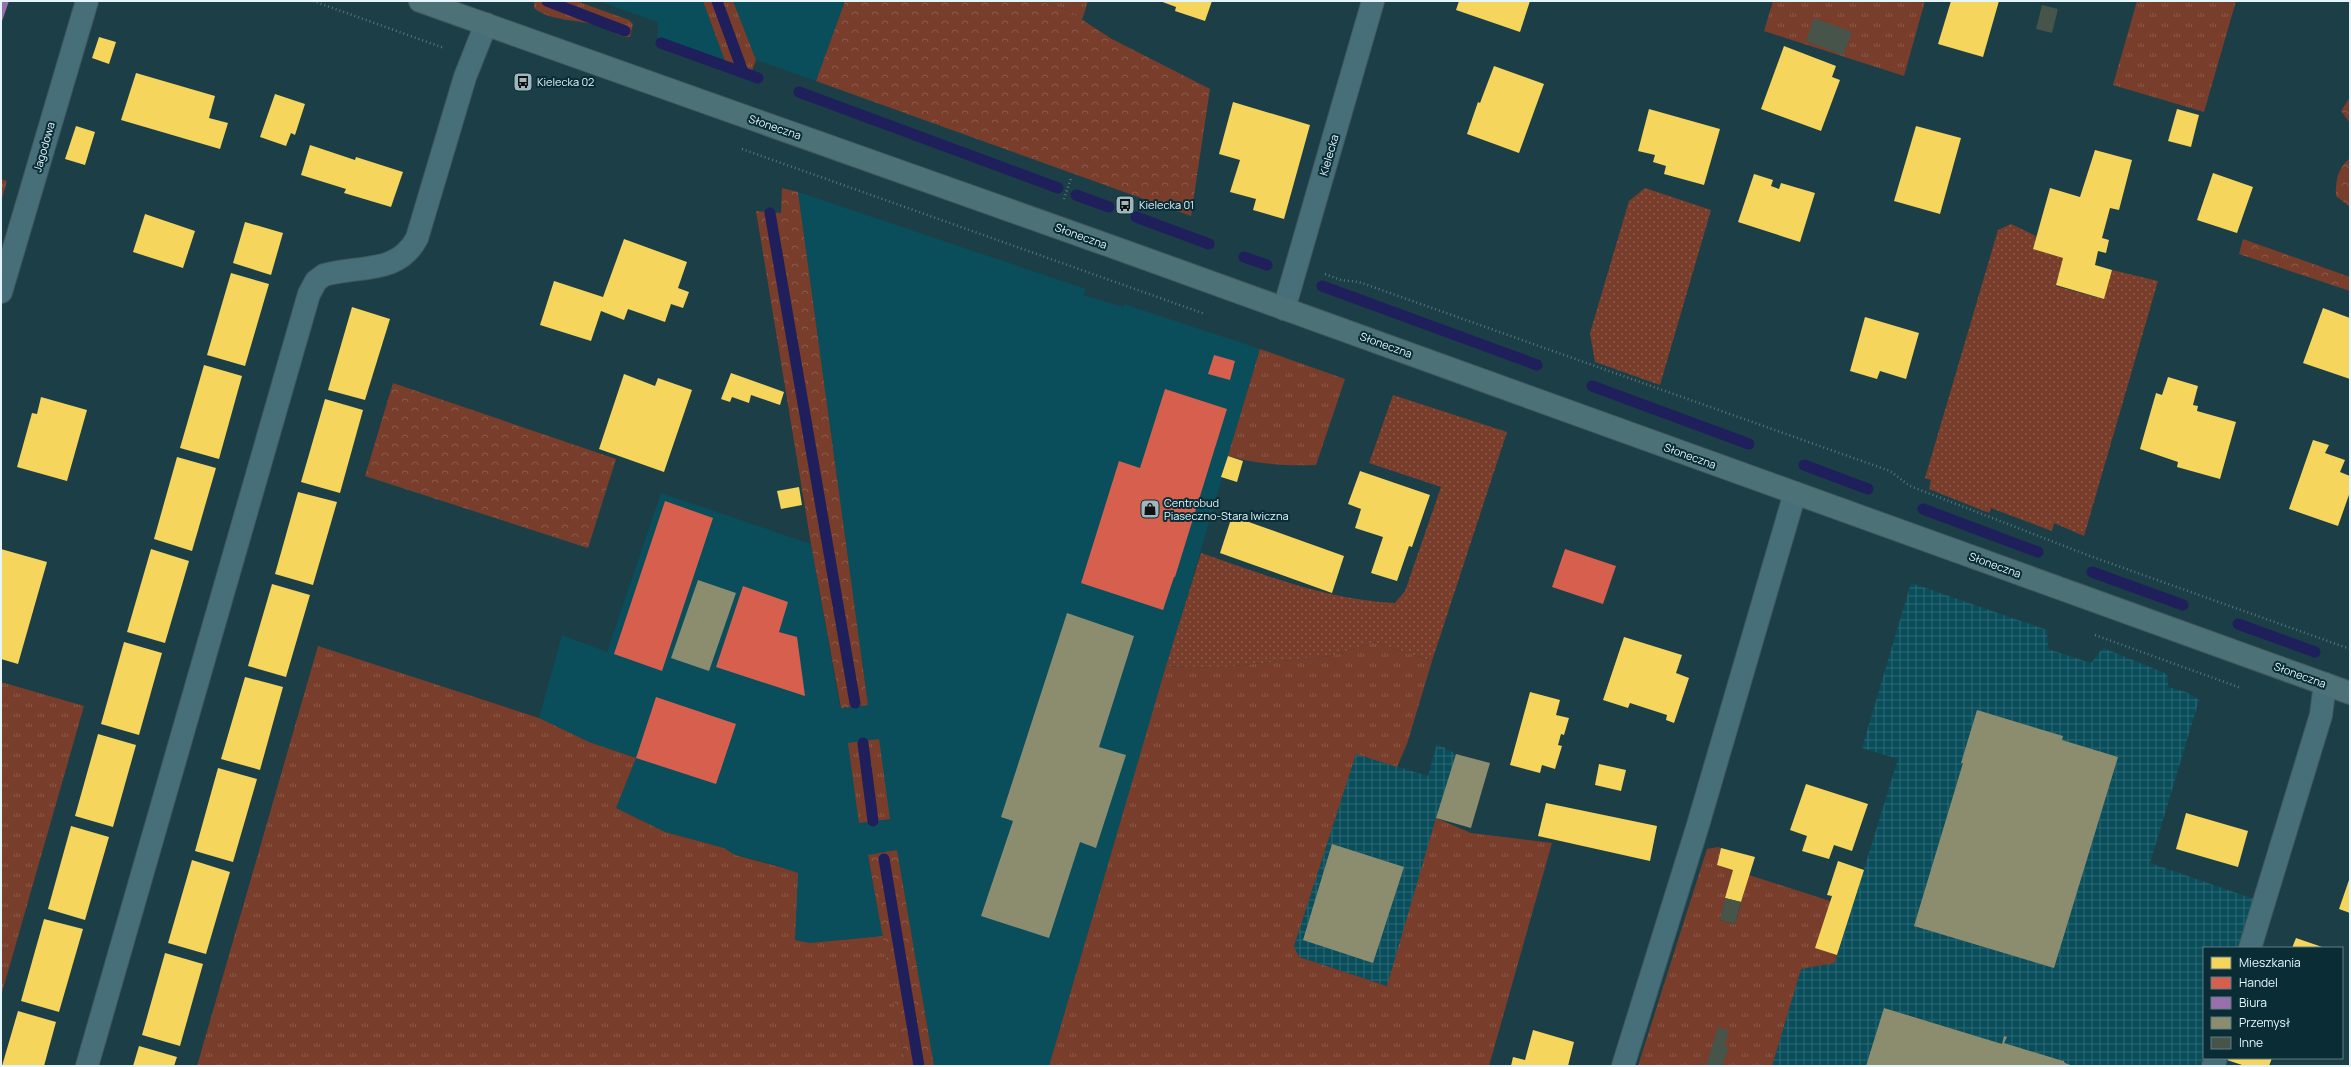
<svg xmlns="http://www.w3.org/2000/svg" width="2351" height="1067" viewBox="0 0 2351 1067" font-family="Manrope,sans-serif">
<style>
.built{fill:#0a4e5c}
.industrial{fill:url(#industrial-grid)}
.grass{fill:url(#grass-tufts)}
.forest{fill:url(#forest-crowns)}
.garden{fill:url(#garden-dots)}
.homes{fill:#f6d55c}
.shops{fill:#d6604d}
.offices{fill:#9970ab}
.industry{fill:#8c8c6e}
.lines{fill:none;stroke-linecap:round;stroke-linejoin:round}
.stream{stroke:#1f1f5c;stroke-width:11}
.building{fill:#47544a}
.minor-casing{stroke:#42585d;stroke-width:24}
.major-casing{stroke:#42585d;stroke-width:24}
.path{stroke:#57777e;stroke-width:2.5;stroke-dasharray:1 3;stroke-linecap:butt}
.minor{stroke:#466f79;stroke-width:22}
.major{stroke:#4c7277;stroke-width:22}
.labels{text-anchor:middle;stroke-width:4;stroke-linejoin:round;paint-order:stroke}
.poi-label{font-size:11px;fill:#e4f6fc;stroke:#092c35;text-anchor:start}
.street-label{font-size:11px;fill:#e4f6fc;stroke:#092c35}
</style>
<defs>
<pattern id="industrial-grid" width="8" height="8" patternUnits="userSpaceOnUse"><rect width="8" height="8" fill="#0a4e5c"/><path d="M0 4h8M4 0v8" fill="none" stroke="#2e6874"/></pattern>
<pattern id="grass-tufts" width="24" height="20" patternUnits="userSpaceOnUse"><rect width="24" height="20" fill="#793e2b"/><path d="M3 7l-1-3M5 7V3M7 7l1-3M15 17l-1-3M17 17v-4M19 17l1-3" fill="none" stroke="#8c5a4b"/></pattern>
<pattern id="forest-crowns" width="20" height="18" patternUnits="userSpaceOnUse"><rect width="20" height="18" fill="#793e2b"/><path d="M2 6a3 3 0 1 1 6 0M12 15a3 3 0 1 1 6 0" fill="none" stroke="#8c5a4b"/></pattern>
<pattern id="garden-dots" width="8" height="8" patternUnits="userSpaceOnUse"><rect width="8" height="8" fill="#793e2b"/><path d="M2 2h.1M6 6h.1" fill="none" stroke="#8c5a4b" stroke-width="1.8" stroke-linecap="round"/></pattern>
</defs>
<rect width="100%" height="100%" fill="#1c3e46"/>
<!-- built -->
<g class="built">
<path d="M598,1H703L725,61L658,38V22Z"/>
<path d="M733,1H845L816,81L756,60Z"/>
<path d="M798,192L1086,289L1083,295L1123,307L1124,304L1260,349L1049,1066H934L897,850L868,856L883,936L810,943L795,940L780,866L735,855L724,848L665,832L616,808L636,758L589,742L539,718L562,635L607,652L661,493L811,544L840,707L868,705Z"/>
</g>
<!-- industrial -->
<g class="industrial">
<path d="M1911,583L2047,630L2048,649L2091,663L2103,648L2167,674L2168,687L2186,692L2199,700L2150,863L2254,899L2239,948H2204V1058H2206L2204,1066H1772L1801,969L1835,963L1898,759L1862,748Z"/>
<path d="M1437,744L1456,754L1388,986L1299,957L1294,946L1356,754L1428,776Z"/>
</g>
<!-- grass -->
<g class="grass">
<path d="M534,1H576L629,20L633,24L630,37C619,38 610,29 599,26C579,19 551,22 534,8Z"/>
<path d="M703,1H733L756,60L752,71L725,61Z"/>
<path d="M1039,1H1088L1082,20L1067,10Z"/>
<path d="M1773,1H1925L1904,76L1764,31Z"/>
<path d="M2137,1H2236L2204,112L2113,85Z"/>
<path d="M1,179L7,181L1,202Z"/>
<path d="M1260,349L1345,379L1316,465C1287,466 1256,464 1228,456Z"/>
<path d="M1374,642L1432,661L1407,744L1397,767L1356,754L1294,946L1299,957L1387,986L1436,818L1471,833L1552,843L1489,1066H1049L1166,666L1215,668L1331,656Z"/>
<path d="M318,646L539,718L589,742L636,758L616,808L665,832L724,848L735,855L780,867L798,873L795,940L810,943L883,936L906,1066H197Z"/>
<path d="M1,682L84,706L1,996Z"/>
<path d="M879,739L890,819L859,823L848,743Z"/>
<path d="M1718,847L1721,848L1717,865L1733,870L1720,920L1735,924L1749,875L1830,901L1837,955L1835,963L1801,969L1772,1066H1638L1707,849Z"/>
</g>
<!-- forest -->
<g class="forest">
<path d="M845,1H1039L1067,10L1112,39L1210,89L1191,216L816,81Z"/>
<path d="M2350,97V123L2341,111Z"/>
<path d="M2350,158V207L2336,196C2335,181 2338,168 2350,158Z"/>
<path d="M782,188L798,192L868,705L841,708L811,544L756,211L781,213Z"/>
<path d="M2243,239L2350,277V291L2239,254Z"/>
<path d="M393,383L616,459L588,548L365,476Z"/>
<path d="M897,850L934,1066H906L868,855Z"/>
</g>
<!-- garden -->
<g class="garden">
<path d="M1645,188L1711,210L1660,385L1595,362L1590,333L1629,201Z"/>
<path d="M2011,224L2036,236L2033,249L2063,258L2056,286L2103,299L2112,270L2158,281L2084,536L2054,523L2052,531L1991,508L1989,513L1929,489L1931,480L1925,478L1998,230Z"/>
<path d="M1393,395L1507,432L1432,661L1374,642L1331,656L1215,668L1166,666L1201,553C1266,575 1325,600 1395,603L1405,591L1441,487L1369,463Z"/>
</g>
<!-- homes -->
<g class="homes">
<path d="M1160,1H1212L1205,21L1175,11L1176,7Z"/>
<path d="M1459,1H1530L1520,32L1456,10Z"/>
<path d="M1951,1H1999L1983,57L1938,44Z"/>
<path d="M99,37L116,42L109,64L92,58Z"/>
<path d="M1784,46L1836,66L1832,77L1840,80L1821,131L1761,109Z"/>
<path d="M1494,66L1544,84L1519,153L1467,134L1478,102L1480,103Z"/>
<path d="M136,73L215,96L209,118L228,123L220,149L121,120Z"/>
<path d="M275,94L305,104L295,135L291,133L286,146L260,137Z"/>
<path d="M1233,102L1310,125L1284,219L1253,210L1256,199L1230,192L1240,160L1219,154Z"/>
<path d="M1649,109L1720,129L1704,185L1664,174L1666,166L1653,162L1655,155L1638,151Z"/>
<path d="M2177,109L2199,115L2191,147L2168,141Z"/>
<path d="M76,126L95,132L85,165L65,159Z"/>
<path d="M1916,126L1961,138L1940,214L1894,201Z"/>
<path d="M310,145L355,160L356,157L403,172L391,207L344,193L346,189L301,175Z"/>
<path d="M2095,150L2132,160L2119,210L2110,208L2102,238L2109,240L2106,253L2098,251L2095,265L2112,270L2104,299L2056,285L2063,258L2033,249L2050,188L2080,197Z"/>
<path d="M2213,173L2253,187L2237,233L2197,220Z"/>
<path d="M1754,174L1773,180L1771,186L1779,189L1781,183L1815,193L1800,242L1738,222Z"/>
<path d="M145,214L195,231L183,268L133,252Z"/>
<path d="M245,222L283,233L271,275L233,263Z"/>
<path d="M624,239L687,262L678,288L689,292L683,308L671,304L665,322L628,309L624,320L601,311L591,341L540,325L554,281L603,297Z"/>
<path d="M231,273L269,284L245,366L207,355Z"/>
<path d="M352,307L390,319L365,400L328,390Z"/>
<path d="M2323,308L2350,318V379L2303,363Z"/>
<path d="M1865,317L1919,333L1906,379L1880,371L1877,379L1850,371Z"/>
<path d="M204,365L242,376L219,459L180,448Z"/>
<path d="M731,373L784,392L780,405L751,395L749,403L732,397L730,402L721,399Z"/>
<path d="M624,374L655,386L658,378L692,390L664,472L599,449Z"/>
<path d="M2168,377L2198,386L2193,405L2198,406L2197,411L2236,422L2220,479L2177,467L2178,462L2140,449L2156,393L2162,395Z"/>
<path d="M41,397L87,410L67,481L17,467L32,413L37,414Z"/>
<path d="M325,399L363,410L340,493L301,482Z"/>
<path d="M2313,440L2329,445L2325,453L2345,460L2340,472L2350,476V492L2338,526L2289,509Z"/>
<path d="M1228,456L1243,461L1237,482L1221,477Z"/>
<path d="M177,457L216,468L192,551L154,539Z"/>
<path d="M1360,471L1430,495L1412,547L1409,546L1397,581L1371,573L1383,537L1355,528L1361,509L1348,504Z"/>
<path d="M799,487L802,505L781,509L777,491Z"/>
<path d="M298,492L337,502L313,585L275,574Z"/>
<path d="M1232,516L1344,556L1332,593L1220,553Z"/>
<path d="M1,549L47,562L18,664L1,659Z"/>
<path d="M151,549L189,561L165,643L127,632Z"/>
<path d="M272,584L310,595L286,677L248,666Z"/>
<path d="M1624,637L1682,655L1676,673L1689,678L1674,723L1666,720L1667,715L1630,703L1628,708L1603,700Z"/>
<path d="M124,642L162,653L139,735L101,724Z"/>
<path d="M245,677L283,687L260,770L221,759Z"/>
<path d="M1530,692L1560,700L1556,715L1569,718L1564,735L1561,734L1558,745L1562,746L1555,769L1542,765L1540,773L1510,765Z"/>
<path d="M98,734L136,745L113,827L75,816Z"/>
<path d="M1599,764L1626,770L1621,791L1595,785Z"/>
<path d="M218,768L257,779L233,862L195,851Z"/>
<path d="M1806,784L1868,804L1852,851L1834,845L1829,859L1802,851L1807,836L1790,830Z"/>
<path d="M1546,803L1657,826L1650,861L1538,836Z"/>
<path d="M2186,813L2248,831L2238,867L2176,849Z"/>
<path d="M71,826L109,837L85,920L48,909Z"/>
<path d="M1721,848L1755,857L1741,902L1725,898L1733,870L1717,865Z"/>
<path d="M192,860L230,872L206,954L168,943Z"/>
<path d="M1838,861L1864,870L1837,955L1815,948L1832,896L1827,895Z"/>
<path d="M2350,877V913L2339,909Z"/>
<path d="M44,919L83,929L59,1012L21,1001Z"/>
<path d="M2296,938L2325,948H2292Z"/>
<path d="M165,953L203,964L180,1046L142,1035Z"/>
<path d="M18,1011L56,1022L44,1066H2Z"/>
<path d="M1533,1030L1574,1042L1568,1066H1511L1513,1057L1525,1060Z"/>
<path d="M139,1046L177,1057L174,1066H133Z"/>
<path d="M2228,1058H2272L2269,1066H2245L2227,1060Z"/>
</g>
<!-- shops -->
<g class="shops">
<path d="M1214,355L1235,361L1230,380L1208,374Z"/>
<path d="M1165,389L1227,409L1175,577H1174L1163,610L1081,583L1119,461L1140,468Z"/>
<path d="M665,501L713,518L662,671L614,654Z"/>
<path d="M1565,549L1616,566L1603,604L1552,587Z"/>
<path d="M743,586L788,602L779,632L797,637L805,696L716,667Z"/>
<path d="M656,697L736,724L716,784L636,758Z"/>
</g>
<!-- offices -->
<path class="offices" d="M1,1H9L1,24Z"/>
<!-- industry -->
<g class="industry">
<path d="M698,580L736,593L709,671L671,658Z"/>
<path d="M1067,613L1134,636L1099,747L1126,755L1096,848L1080,842L1049,938L981,916L1013,821L1001,817Z"/>
<path d="M1977,710L2063,736L2062,740L2118,757L2054,968L1914,926L1963,763H1961Z"/>
<path d="M1456,754L1490,763L1471,828L1436,818Z"/>
<path d="M1332,844L1404,867L1373,963L1303,940Z"/>
<path d="M1884,1008L2002,1044L2004,1036L2007,1037L2004,1043L2063,1061V1060L2065,1063L2073,1066H1866Z"/>
</g>
<g class="lines">
<!-- stream -->
<g class="stream">
<path d="M547,1L625,31"/>
<path d="M717,1L743,72"/>
<path d="M661,43L758,78"/>
<path d="M799,92L1058,188"/>
<path d="M1076,195L1109,207"/>
<path d="M770,213L855,703"/>
<path d="M1136,217L1209,244"/>
<path d="M1244,257L1267,265"/>
<path d="M1322,286L1537,365"/>
<path d="M1592,386L1749,444"/>
<path d="M1804,465L1868,489"/>
<path d="M1923,509L2038,552"/>
<path d="M2092,572L2183,605"/>
<path d="M2238,624L2315,652"/>
<path d="M863,743L873,821"/>
<path d="M884,859L919,1066"/>
</g>
</g>
<!-- building -->
<g class="building">
<path d="M2042,5L2058,9L2052,33L2036,29Z"/>
<path d="M1814,18L1852,32L1843,55L1806,41Z"/>
<path d="M1725,898L1741,902L1735,924L1720,920Z"/>
<path d="M1718,1027L1729,1031L1724,1046L1729,1047L1722,1066H1706Z"/>
</g>
<g class="lines">
<defs>
<g id="minor">
<path d="M1,292L87,1"/>
<path d="M1284,309L1373,1"/>
<path d="M2250,948L2321,715L2325,684"/>
<path d="M87,1066L309,294L316,281L324,275C359,265 398,275 417,238L465,77L486,24"/>
<path d="M1623,1066L1698,825L1795,493"/>
<path d="M2213,1066L2216,1058"/>
</g>
<path id="major" d="M420,1L1113,247L2350,693"/>
</defs>
<!-- minor casing -->
<use href="#minor" class="minor-casing"/>
<!-- major casing -->
<use href="#major" class="major-casing"/>
<!-- path -->
<g class="path">
<path d="M313,1L444,48"/>
<path d="M742,149L1205,314"/>
<path d="M1064,199L1071,178"/>
<path d="M1325,274L1341,280L1359,282L1890,471L1910,486L2090,556L2350,649"/>
<path d="M2095,635L2241,688"/>
</g>
<!-- minor -->
<use href="#minor" class="minor"/>
<!-- major -->
<use href="#major" class="major"/>
</g>
<!-- icons -->
<defs>
<symbol id="bus-square" viewBox="-11 -11 22 22"><rect x="-9" y="-9" width="18" height="18" rx="4" fill="#9eb6bc" stroke="#092c35"/><path d="M-5-6H5V4H4V6H2V4H-2V6H-4V4H-5ZM-3.5-4V0h7V-4ZM-3.5 1.2v1.5H-2V1.2ZM2 1.2v1.5H3.5V1.2Z" fill="#111"/></symbol>
<symbol id="shop-square" viewBox="-11 -11 22 22"><rect x="-9" y="-9" width="18" height="18" rx="4" fill="#9eb6bc" stroke="#092c35"/><path d="M-5-2.5h2.3a2.7 3.5 0 0 1 5.4 0H5L5.5 6h-11ZM-1.5-2.5h3a1.5 2.3 0 0 0-3 0Z" fill="#111"/></symbol>
</defs>
<g fill-rule="evenodd">
<use href="#bus-square" x="512" y="71" width="22" height="22"/>
<use href="#bus-square" x="1114" y="194" width="22" height="22"/>
<use href="#shop-square" x="1139" y="498" width="22" height="22"/>
</g>
<g class="labels">
<!-- poi labels -->
<g class="poi-label">
<text x="537" y="86">Kielecka 02</text>
<text x="1139" y="209">Kielecka 01</text>
<text x="1164" y="507">Centrobud<tspan x="1164" dy="13">Piaseczno-Stara Iwiczna</tspan></text>
</g>
<!-- street labels -->
<g class="street-label">
<text transform="translate(775 127) rotate(19)" y="4">Słoneczna</text>
<text transform="translate(44 147) rotate(-74)" y="4">Jagodowa</text>
<text transform="translate(1329 155) rotate(-74)" y="4">Kielecka</text>
<text transform="translate(1081 236) rotate(20)" y="4">Słoneczna</text>
<text transform="translate(1386 345) rotate(20)" y="4">Słoneczna</text>
<text transform="translate(1690 456) rotate(20)" y="4">Słoneczna</text>
<text transform="translate(1995 565) rotate(20)" y="4">Słoneczna</text>
<text transform="translate(2300 675) rotate(20)" y="4">Słoneczna</text>
</g>
</g>
<!-- border -->
<rect width="2351" height="1067" fill="none" stroke="#e4f6fc" stroke-width="4"/>
<!-- legend -->
<rect x="2203" y="947" width="140" height="112" fill="#092c35" stroke="#617d85"/>
<rect x="2211" y="957" width="20" height="12" fill="#f6d55c" stroke="#617d85"/>
<text x="2239" y="967" font-size="12" fill="#e4f6fc">Mieszkania</text>
<rect x="2211" y="977" width="20" height="12" fill="#d6604d" stroke="#617d85"/>
<text x="2239" y="987" font-size="12" fill="#e4f6fc">Handel</text>
<rect x="2211" y="997" width="20" height="12" fill="#9970ab" stroke="#617d85"/>
<text x="2239" y="1007" font-size="12" fill="#e4f6fc">Biura</text>
<rect x="2211" y="1017" width="20" height="12" fill="#8c8c6e" stroke="#617d85"/>
<text x="2239" y="1027" font-size="12" fill="#e4f6fc">Przemysł</text>
<rect x="2211" y="1037" width="20" height="12" fill="#47544a" stroke="#617d85"/>
<text x="2239" y="1047" font-size="12" fill="#e4f6fc">Inne</text>
</svg>
